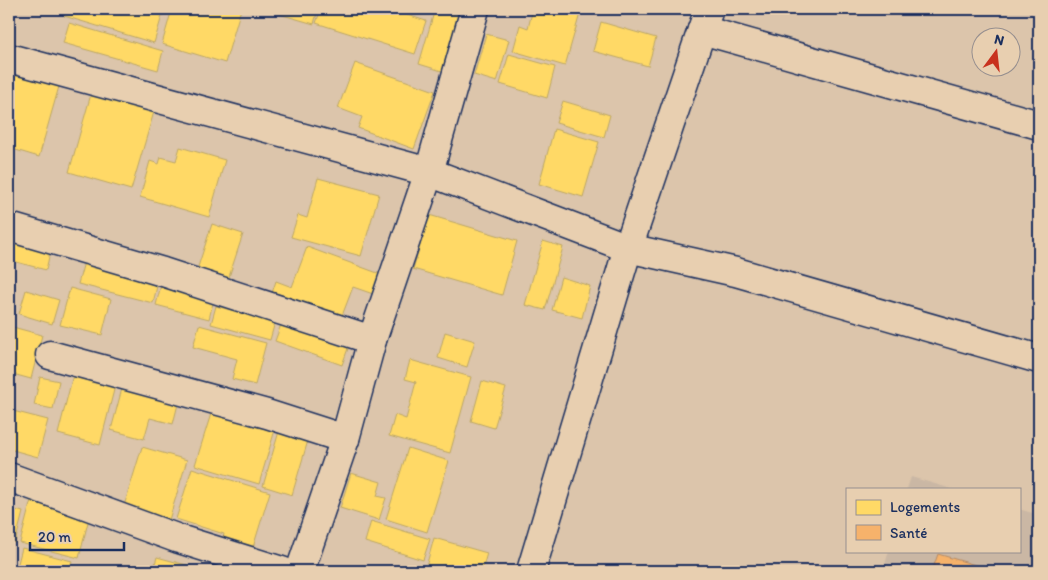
<svg xmlns="http://www.w3.org/2000/svg" width="1048" height="580" viewBox="0 0 1048 580" font-family="Itim,sans-serif">
<style>
.built{fill:#cab7a4}
.homes{fill:#ffd966;stroke:#bba664}
.health{fill:#f6b26b;stroke:#b48b67}
.lines{fill:none;stroke-linecap:round;stroke-linejoin:round}
.minor-casing{stroke:#1b2f5e;stroke-width:31}
.minor{stroke:#e8cfb0;stroke-width:28}
</style>
<rect width="100%" height="100%" fill="#dcc5ab"/>
<filter id="ink" filterUnits="userSpaceOnUse"><feTurbulence type="fractalNoise" baseFrequency=".02" numOctaves="2"/><feDisplacementMap in="SourceGraphic" scale="10" xChannelSelector="R" yChannelSelector="G"/><feConvolveMatrix kernelMatrix="1 2 1 2 8 2 1 2 1" color-interpolation-filters="sRGB"/></filter>
<g filter="url(#ink)">
<!-- built -->
<g class="built">
<path d="M911,477L952,489H907Z"/>
<path d="M1019,509L1039,515V571H883L889,551H1019Z"/>
</g>
<!-- homes -->
<g class="homes">
<path d="M66,9H164L154,43L64,16Z"/>
<path d="M172,9H241L225,63L162,44Z"/>
<path d="M262,9H318L314,24Z"/>
<path d="M321,9H389L426,21L415,54L316,23Z"/>
<path d="M435,9H464L445,72L419,64Z"/>
<path d="M533,9L581,10L565,66L513,51L520,25L528,28Z"/>
<path d="M601,22L656,38L648,66L593,51Z"/>
<path d="M69,23L163,51L158,70L63,43Z"/>
<path d="M486,34L509,40L497,82L474,75Z"/>
<path d="M509,54L555,67L547,98L500,84Z"/>
<path d="M355,63L435,91L414,149L358,128L362,117L338,108Z"/>
<path d="M9,68L60,83L39,157L9,148Z"/>
<path d="M93,87L156,105L131,190L69,172Z"/>
<path d="M563,101L610,115L604,137L556,123Z"/>
<path d="M554,129L599,142L583,197L539,184Z"/>
<path d="M180,147L225,160L209,217L140,197L150,161L159,164L161,157L176,161Z"/>
<path d="M318,178L379,194L361,256L291,237L298,215L307,218Z"/>
<path d="M429,215L517,241L502,295L413,269Z"/>
<path d="M212,224L243,234L227,283L196,273Z"/>
<path d="M13,238L51,248L46,270L9,260Z"/>
<path d="M543,241L563,247L545,310L525,305Z"/>
<path d="M307,247L383,275L376,295L353,287L340,321L271,296L276,281L292,287Z"/>
<path d="M84,262L158,282L153,303L78,284Z"/>
<path d="M561,277L590,286L582,318L552,310Z"/>
<path d="M161,285L214,299L209,319L156,305Z"/>
<path d="M70,288L111,299L102,335L60,325Z"/>
<path d="M26,290L59,300L52,324L19,314Z"/>
<path d="M216,306L275,322L270,340L211,324Z"/>
<path d="M283,319L350,343L342,365L275,341Z"/>
<path d="M199,325L266,343L255,385L232,379L237,359L193,347Z"/>
<path d="M9,326L42,335L31,379L9,373Z"/>
<path d="M445,332L475,341L467,367L438,358Z"/>
<path d="M410,360L471,377L450,453L389,436L395,415L406,419L416,382L405,379Z"/>
<path d="M75,367L117,378L100,445L58,434Z"/>
<path d="M40,377L59,381L53,409L34,405Z"/>
<path d="M124,381L180,396L173,424L150,418L144,439L111,430Z"/>
<path d="M482,381L506,388L494,428L471,421Z"/>
<path d="M214,404L277,423L259,484L195,465Z"/>
<path d="M9,410L48,420L38,457L9,449Z"/>
<path d="M280,428L309,437L292,495L263,486Z"/>
<path d="M142,447L187,460L169,520L124,506Z"/>
<path d="M408,448L449,461L427,532L386,519Z"/>
<path d="M192,468L270,492L251,554L221,545L224,534L176,519Z"/>
<path d="M351,473L381,482L377,496L386,498L379,520L340,508Z"/>
<path d="M31,500L90,514L79,558L20,543Z"/>
<path d="M9,508L23,512L15,543L9,541Z"/>
<path d="M371,521L430,539L423,560L365,542Z"/>
<path d="M434,538L487,553L482,571H440L426,567Z"/>
<path d="M22,548L72,561L69,571H16Z"/>
<path d="M157,557L201,569L200,571H153Z"/>
</g>
<!-- health -->
<path class="health" d="M938,554L996,571H932Z"/>
<g class="lines">
<defs>
<g id="minor">
<path d="M702,30L1039,125"/>
<path d="M9,58L429,172L628,248L736,272L1039,359"/>
<path d="M9,227L163,272L372,340"/>
<path d="M50,355L267,414L345,439"/>
<path d="M9,477L179,539L282,571"/>
<path d="M300,571L345,439L372,340L429,172L475,9"/>
<path d="M531,571L628,248L709,9"/>
</g>
</defs>
<!-- minor casing -->
<use href="#minor" class="minor-casing"/>
<!-- minor -->
<use href="#minor" class="minor"/>
</g>
</g>
<!-- margin -->
<rect width="1048" height="580" fill="none" stroke="#e8cfb0" stroke-width="30"/>
<rect x="15" y="15" width="1018" height="550" fill="none" stroke="#1b2f5e" stroke-width="2" filter="url(#ink)"/>
<!-- legend -->
<rect x="846" y="488" width="175" height="65" fill="#e8cfb0" stroke="#968f8f"/>
<rect x="856" y="500" width="25" height="15" fill="#ffd966" stroke="#968f8f"/>
<text x="890" y="512" font-size="15" fill="#1b2f5e">Logements</text>
<rect x="856" y="525" width="25" height="15" fill="#f6b26b" stroke="#968f8f"/>
<text x="890" y="538" font-size="15" fill="#1b2f5e">Santé</text>
<!-- north arrow -->
<g transform="translate(996 52) rotate(15)"><circle r="24" fill="#e8cfb0" stroke="#968f8f"/>
<path d="M0-4L9 19L0 12L-9 19Z" fill="#c8321e"/>
<text y="-8" font-size="14" font-weight="bold" text-anchor="middle" fill="#1b2f5e">N</text>
</g>
<!-- scale -->
<path d="M30 542v8h94v-8" fill="none" stroke="#1b2f5e" stroke-width="2.5"/>
<text x="38" y="542" font-size="15" fill="#1b2f5e" stroke="#e8cfb0" stroke-width="4" paint-order="stroke">20 m</text>
</svg>
